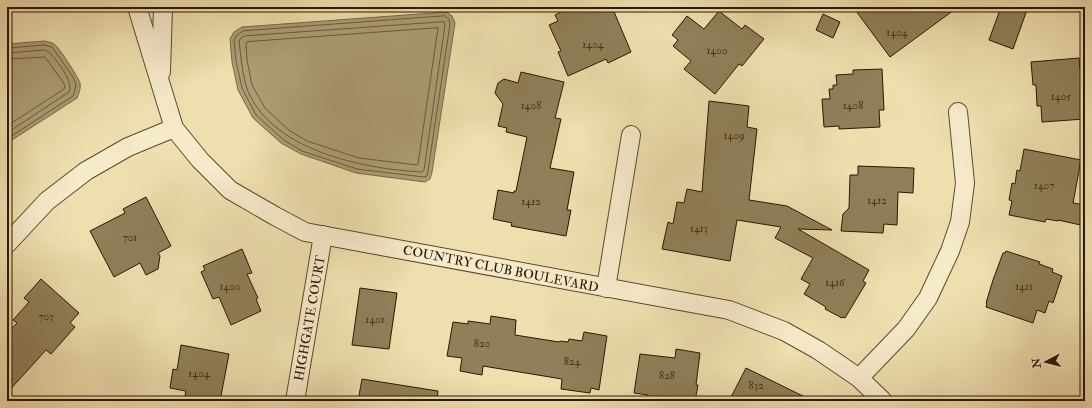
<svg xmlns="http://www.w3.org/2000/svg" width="1092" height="408" viewBox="0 0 1092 408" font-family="'IM FELL Double Pica',serif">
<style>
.water{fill:#ac9b73;stroke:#786645}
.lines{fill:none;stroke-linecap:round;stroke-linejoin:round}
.shore{stroke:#6b593a;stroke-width:1}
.building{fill:#907f5a;stroke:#2a1700}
.minor-casing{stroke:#5b492c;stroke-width:20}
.minor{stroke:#f5eaca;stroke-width:18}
.labels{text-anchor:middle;stroke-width:3;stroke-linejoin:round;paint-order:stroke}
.number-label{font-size:11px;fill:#443116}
.street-label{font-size:13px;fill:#2a1700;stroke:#f5eaca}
</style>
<rect width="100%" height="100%" fill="#efdfae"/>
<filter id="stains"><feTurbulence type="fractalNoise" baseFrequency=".005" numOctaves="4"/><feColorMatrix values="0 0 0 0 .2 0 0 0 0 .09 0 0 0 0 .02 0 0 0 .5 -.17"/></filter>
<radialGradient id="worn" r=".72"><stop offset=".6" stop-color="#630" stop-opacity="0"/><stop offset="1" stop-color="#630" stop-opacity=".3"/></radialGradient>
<!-- water -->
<g class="water">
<path d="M447,12L452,16L455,23L432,172L430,179L425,182L356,173L301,154L281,143L253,118L238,90L232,62L230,39L234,32L242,27Z"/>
<path d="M45,41C47,42 51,42 54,44C59,47 78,77 80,83C81,88 79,93 77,98L12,140L7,145V44Z"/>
</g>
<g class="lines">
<!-- shore -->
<g class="shore">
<path d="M445,16L449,19L450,24L428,171L427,176L424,177L357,169L302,151L284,140L256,115L242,88L236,61L234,40L237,35L243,31Z"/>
<path d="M444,22L445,25L424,170L422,172C363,169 268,150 246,86C242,72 241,56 239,41L241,38L245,36Z"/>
<path d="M438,28L418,164L417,165L359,158L307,141L290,131L265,108L252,85L247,60L246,44L247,42Z"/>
<path d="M7,48L44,45L52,47L73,77L76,84L75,90L73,96L7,139"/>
<path d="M7,53L44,50L49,52C56,59 74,82 69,92L7,133"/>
<path d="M7,59L45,57L63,82L65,86L64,89L7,126"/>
</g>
</g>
<!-- building -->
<g class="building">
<path d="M558,7H612L631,52L608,63L606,59L568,76L558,52L561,51L549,25L558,21L555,15L561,12Z"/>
<path d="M853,7H958L890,57Z"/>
<path d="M1001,7H1028L1013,49L989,40Z"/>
<path d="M719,11L742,29L745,25L764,39L742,66L739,64L715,94L684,69L691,61L673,46L678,40L672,35L687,16L704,29Z"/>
<path d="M823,14L840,22L833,38L816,30Z"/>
<path d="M1079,58L1080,70H1085V119L1042,122L1041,106H1037L1036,85H1033L1031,62Z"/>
<path d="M882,69L884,110H879L880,127L839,129V126L824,127L822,99H830L829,89H833V85H837L836,75L853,74V70Z"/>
<path d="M521,72L564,82L555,118L561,119L550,168L574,172L567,210H571L566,236L511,226L512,223L493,219L498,190L514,193V191H516L527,137L506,132L507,128L498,126L503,104L495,93L498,83L504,79L518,83Z"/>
<path d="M709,101L749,106L747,127L757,129L749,200L787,206L832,230L798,229L869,270L863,281L866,283L845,318L843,317L842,318L825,309L826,307L804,294L810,284L801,279L813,258L775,238L781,227L737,220L730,261L662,249L668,222L673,224L677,202L684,203L687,189L702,192Z"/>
<path d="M1024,149L1081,160L1073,203L1085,205V226L1058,220V221L1046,219L1045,222L1009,215L1012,201L1009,200L1012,183L1015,184L1017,170L1020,171Z"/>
<path d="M858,166L914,168L913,193L898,192L897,225L884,224L883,233L841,231L843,214L849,208L850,175H858Z"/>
<path d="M146,197L171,246L158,253L160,256L158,269L146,275L140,263L114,277L90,231L125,213L123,209Z"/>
<path d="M242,249L252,273L247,274L258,298L256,299L261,311L231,325L219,297L213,299L201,272L205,270L203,266Z"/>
<path d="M1006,251L1040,262L1039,264L1053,269L1052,272L1062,276L1053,303L1049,301L1045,313L1037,310L1033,323L986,307L987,304L986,303L993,280L1003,253H1005Z"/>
<path d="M41,279L79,313L70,323L75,327L51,354L46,350L7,393V334L17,323L13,320L29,302L24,298Z"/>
<path d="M360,288L397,293L389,349L352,345Z"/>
<path d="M491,316L516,320L515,335L559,342L560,341L568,342L569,339L582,341L584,332L607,336L599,390L591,388L590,393L561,389L562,379L483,366L482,375L460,371L462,358L447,356L453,322L468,324V321L490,324Z"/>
<path d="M181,345L229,354L220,401H184L186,391L170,388L173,369L177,370Z"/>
<path d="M676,349L700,353L696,385H698L695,401H647L648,395L634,393L640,354L675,358Z"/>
<path d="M746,368L813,401H729Z"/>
<path d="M362,379L438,391L437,401H358Z"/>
</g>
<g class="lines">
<defs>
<g id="minor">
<path d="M137,7L174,128L200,160L230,190L275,216L305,232L729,310L784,331L818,350L859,378L883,401"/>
<path d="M161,72L163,7"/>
<path d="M7,244L47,201L86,171L128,147L174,128"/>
<path d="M606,288L631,135"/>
<path d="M859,378L906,329L928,298L950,251L960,222L965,183L958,112"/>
<path d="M295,401L323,235"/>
</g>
</defs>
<!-- minor casing -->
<use href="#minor" class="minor-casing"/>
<!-- minor -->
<use href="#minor" class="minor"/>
</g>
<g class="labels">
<!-- number labels -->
<g class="number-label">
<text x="897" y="36">1404</text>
<text x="593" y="48">1404</text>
<text x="717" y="54">1400</text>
<text x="1061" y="100">1405</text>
<text x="531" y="109">1408</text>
<text x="853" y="109">1408</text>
<text x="734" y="139">1409</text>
<text x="1044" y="189">1407</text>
<text x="877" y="204">1412</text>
<text x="531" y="205">1412</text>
<text x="699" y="232">1413</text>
<text x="130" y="241">701</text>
<text x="835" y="286">1416</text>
<text x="230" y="290">1400</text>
<text x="1024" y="290">1411</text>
<text x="46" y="320">703</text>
<text x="375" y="323">1401</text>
<text x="482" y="347">820</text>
<text x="572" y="365">824</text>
<text x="199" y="377">1404</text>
<text x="667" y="379">828</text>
<text x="756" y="389">832</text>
</g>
<!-- street labels -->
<g class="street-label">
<text transform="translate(501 268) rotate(11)" y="5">COUNTRY CLUB BOULEVARD</text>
<text transform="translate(309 318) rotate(-80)" y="5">HIGHGATE COURT</text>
</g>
</g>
<!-- margin -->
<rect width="1092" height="408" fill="none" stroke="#efdfae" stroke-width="24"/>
<rect x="8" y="8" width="1076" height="392" fill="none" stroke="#2a1700" stroke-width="2"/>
<rect x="12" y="12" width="1068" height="384" fill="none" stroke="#2a1700"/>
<!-- north arrow -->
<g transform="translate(1046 362) rotate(263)" stroke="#f5eaca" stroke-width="3" paint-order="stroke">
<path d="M0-3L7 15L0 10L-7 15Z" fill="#2a1700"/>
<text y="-6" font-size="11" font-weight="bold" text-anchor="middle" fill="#2a1700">N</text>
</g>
<rect width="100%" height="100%" filter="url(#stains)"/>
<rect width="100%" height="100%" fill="url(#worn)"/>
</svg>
